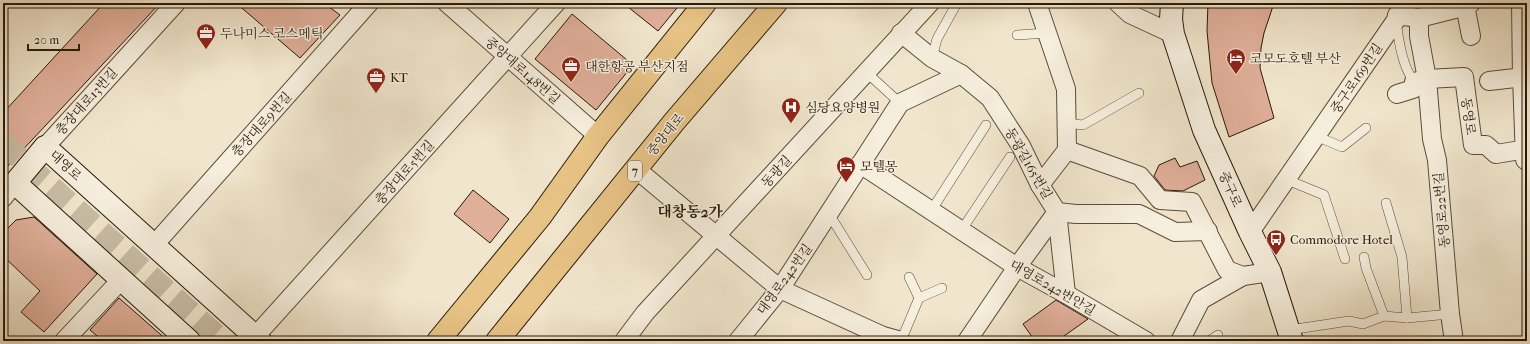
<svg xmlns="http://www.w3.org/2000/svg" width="1530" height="344" viewBox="0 0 1530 344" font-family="'IM FELL French Canon','Noto Serif KR',serif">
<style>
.building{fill:#e0af9a;stroke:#281909}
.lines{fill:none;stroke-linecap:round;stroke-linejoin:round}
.secondary-tunnel{stroke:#c9bda6;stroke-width:22;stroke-dasharray:22 11;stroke-linecap:butt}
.service-casing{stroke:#5a4c3a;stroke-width:10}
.minor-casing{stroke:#5a4c3a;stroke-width:20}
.tertiary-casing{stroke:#5a4c3a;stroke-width:24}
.secondary-casing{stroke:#281909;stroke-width:24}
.primary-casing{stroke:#281909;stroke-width:24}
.service{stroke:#f6efde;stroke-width:9}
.minor{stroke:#f6efde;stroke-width:18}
.tertiary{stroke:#f6efde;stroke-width:22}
.secondary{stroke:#f6efde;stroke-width:22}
.primary{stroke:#e8c386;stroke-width:22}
.labels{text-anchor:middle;stroke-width:3;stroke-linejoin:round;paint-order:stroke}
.shield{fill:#f6efde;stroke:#665949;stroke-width:1}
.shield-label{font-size:12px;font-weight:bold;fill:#281909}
.poi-label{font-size:13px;fill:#281909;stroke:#f6efde;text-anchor:start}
.street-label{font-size:13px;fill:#281909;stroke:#f6efde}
.quarter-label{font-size:15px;font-weight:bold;fill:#281909;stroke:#f6efde}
</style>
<rect width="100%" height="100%" fill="#f1e6cd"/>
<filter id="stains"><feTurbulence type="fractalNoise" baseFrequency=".005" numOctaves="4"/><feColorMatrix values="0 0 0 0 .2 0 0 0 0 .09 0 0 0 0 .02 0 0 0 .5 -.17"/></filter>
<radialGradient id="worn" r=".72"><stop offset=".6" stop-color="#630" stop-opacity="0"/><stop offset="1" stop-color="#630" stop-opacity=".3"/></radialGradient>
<!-- building -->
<g class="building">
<path d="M104,3H160L3,171V113Z"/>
<path d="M236,3H324L340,15L300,58Z"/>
<path d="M623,3H681L658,31Z"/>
<path d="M1208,3H1274L1264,33L1261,48L1260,68L1274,118L1229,137L1212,83L1207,31Z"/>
<path d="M572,14L633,65L596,110L535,59Z"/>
<path d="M1175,158L1180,167L1197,161L1205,180L1183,191L1165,190L1154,176L1159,165Z"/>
<path d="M473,190L509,219L490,243L454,214Z"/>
<path d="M34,217L97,274L44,332L21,312L40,291L3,256V233L16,220Z"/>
<path d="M119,298L168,341H103L90,330Z"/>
<path d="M1056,300L1088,319L1057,341H1035L1023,324Z"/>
</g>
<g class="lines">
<!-- secondary-tunnel -->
<path class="secondary-tunnel" d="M3,143L223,341"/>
<defs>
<g id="service">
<path d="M1396,21C1399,42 1402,65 1414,82"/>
<path d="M1017,35L1047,33"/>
<path d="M932,58L937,39L957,3"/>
<path d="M866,72L900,103"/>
<path d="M1066,123L1083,125L1139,93"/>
<path d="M1316,136L1342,147L1366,128"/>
<path d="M1285,179L1324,195L1345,259"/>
<path d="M1386,203L1402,257L1407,318"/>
<path d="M931,211L986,125"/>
<path d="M829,214L867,275"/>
<path d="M961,231L1010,157"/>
<path d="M1364,257L1366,268L1384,316"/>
<path d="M909,277L919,298"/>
<path d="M1289,330L1349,321L1363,324L1384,316L1407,318L1450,314"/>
<path d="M901,341L919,298L942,288"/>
<path d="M1209,341L1218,335"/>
</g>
<g id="minor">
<path d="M447,3L598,136"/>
<path d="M1037,3L1066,89L1067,150L1140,176L1160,200L1192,202L1227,270L1243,276L1270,272"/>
<path d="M1118,3L1130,14L1173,34"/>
<path d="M1465,5L1471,36"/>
<path d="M1419,18V36L1427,79L1432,139L1437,160L1450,314L1454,341"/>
<path d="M901,33L932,58L961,74L990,98L1021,146L1040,185L1057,212L1076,214H1139L1175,232L1208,231"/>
<path d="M1489,81L1524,77"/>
<path d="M1397,94L1413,89L1414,82L1427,79L1464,77L1473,145H1486L1496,154L1527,149"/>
<path d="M45,147L176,3"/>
<path d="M860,164L1017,267L1066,294L1146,341"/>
<path d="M636,169L780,289L883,336L901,341"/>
<path d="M1040,185L1067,150"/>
<path d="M3,198L15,183"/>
<path d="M1057,212L1066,294"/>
<path d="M1250,232L1396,20L1397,15L1419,18L1455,9L1471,3"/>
<path d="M154,245L369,3"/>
<path d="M64,341L121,280"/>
<path d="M251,341L556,3"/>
<path d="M624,341L645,313L930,3"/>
<path d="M738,341L780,289L900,103L961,74"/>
<path d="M967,341L1017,267L1057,212"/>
<path d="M1180,341L1201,300L1243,276"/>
</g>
<path id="tertiary" d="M1523,3L1524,77L1527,159"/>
<g id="secondary">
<path d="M1172,3L1171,19L1173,34L1204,130L1250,232L1270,272L1292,341"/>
<path d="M189,341L15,183L45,147L260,341"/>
</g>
<g id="primary">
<path d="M438,341L540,217L598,136L705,3"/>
<path d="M497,341L674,122L776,3"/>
</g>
</defs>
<!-- service casing -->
<use href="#service" class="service-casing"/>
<!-- minor casing -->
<use href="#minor" class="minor-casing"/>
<!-- tertiary casing -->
<use href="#tertiary" class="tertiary-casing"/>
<!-- secondary casing -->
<use href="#secondary" class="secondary-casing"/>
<!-- primary casing -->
<use href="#primary" class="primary-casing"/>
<!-- service -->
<use href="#service" class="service"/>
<!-- minor -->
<use href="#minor" class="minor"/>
<!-- tertiary -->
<use href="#tertiary" class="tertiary"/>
<!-- secondary -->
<use href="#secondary" class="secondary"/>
<!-- primary -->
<use href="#primary" class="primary"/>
</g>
<!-- icons -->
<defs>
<symbol id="office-pin" viewBox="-11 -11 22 30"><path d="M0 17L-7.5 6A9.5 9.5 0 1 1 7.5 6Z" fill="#8f2418" stroke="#f6efde"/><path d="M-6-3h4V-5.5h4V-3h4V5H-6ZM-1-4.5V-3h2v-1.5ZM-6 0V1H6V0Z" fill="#fff"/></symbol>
<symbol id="hotel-pin" viewBox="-11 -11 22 30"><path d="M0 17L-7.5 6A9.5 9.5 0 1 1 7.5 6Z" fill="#8f2418" stroke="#f6efde"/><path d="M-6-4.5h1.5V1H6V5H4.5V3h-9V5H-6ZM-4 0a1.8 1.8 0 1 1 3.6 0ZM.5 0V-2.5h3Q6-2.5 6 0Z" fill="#fff"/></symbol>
<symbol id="hospital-pin" viewBox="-11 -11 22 30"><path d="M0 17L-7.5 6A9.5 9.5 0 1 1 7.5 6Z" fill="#8f2418" stroke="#f6efde"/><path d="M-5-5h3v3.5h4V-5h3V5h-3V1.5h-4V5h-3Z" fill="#fff"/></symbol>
<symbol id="bus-pin" viewBox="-11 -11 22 30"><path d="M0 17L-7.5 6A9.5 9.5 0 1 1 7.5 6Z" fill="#8f2418" stroke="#f6efde"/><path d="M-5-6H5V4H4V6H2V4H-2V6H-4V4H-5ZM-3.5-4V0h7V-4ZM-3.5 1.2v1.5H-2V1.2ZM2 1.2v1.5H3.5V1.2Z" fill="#fff"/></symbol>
</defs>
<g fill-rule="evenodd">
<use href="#office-pin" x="195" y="22" width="22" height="30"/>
<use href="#hotel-pin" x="1225" y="47" width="22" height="30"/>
<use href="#office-pin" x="560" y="55" width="22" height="30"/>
<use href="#office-pin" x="365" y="66" width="22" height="30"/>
<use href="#hospital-pin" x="780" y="96" width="22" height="30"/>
<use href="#hotel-pin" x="835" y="155" width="22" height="30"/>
<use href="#bus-pin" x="1265" y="228" width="22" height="30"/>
</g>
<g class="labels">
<!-- shield labels -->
<rect class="shield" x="628" y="161" width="14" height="20" rx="3"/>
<g class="shield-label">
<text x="635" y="175">7</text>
</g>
<!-- poi labels -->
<g class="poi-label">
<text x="220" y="38">두나미스 코스메틱</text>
<text x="1250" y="63">코모도호텔 부산</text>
<text x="585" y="71">대한항공 부산지점</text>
<text x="390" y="82">KT</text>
<text x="805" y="112">심당요양병원</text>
<text x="860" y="171">모텔몽</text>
<text x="1290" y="244">Commodore Hotel</text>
</g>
<!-- street labels -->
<g class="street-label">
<text transform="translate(523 70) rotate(41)" y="5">중앙대로148번길</text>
<text transform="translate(1356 78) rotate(-56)" y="5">중구로169번길</text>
<text transform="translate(86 101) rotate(-48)" y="5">충장대로13번길</text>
<text transform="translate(1469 116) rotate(82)" y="5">동영로</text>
<text transform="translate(261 124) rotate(-48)" y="5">충장대로9번길</text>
<text transform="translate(665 134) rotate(-51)" y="5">중앙대로</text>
<text transform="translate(1029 163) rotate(60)" y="5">동광길165번길</text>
<text transform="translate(66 165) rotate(42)" y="5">대영로</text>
<text transform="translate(776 171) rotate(-48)" y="5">동광길</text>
<text transform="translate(404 172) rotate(-48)" y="5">충장대로5번길</text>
<text transform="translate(1231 189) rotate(66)" y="5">중구로</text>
<text transform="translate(1441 210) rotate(-95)" y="5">동영로22번길</text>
<text transform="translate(784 279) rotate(-54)" y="5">대영로242번길</text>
<text transform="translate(1053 287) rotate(30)" y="5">대영로242번안길</text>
</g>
<!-- quarter labels -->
<g class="quarter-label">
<text x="690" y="217">대창동2가</text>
</g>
</g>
<!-- margin -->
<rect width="1530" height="344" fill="none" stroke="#f1e6cd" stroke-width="16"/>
<rect x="4" y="4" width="1522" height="336" fill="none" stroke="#281909" stroke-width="2"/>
<rect x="8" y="8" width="1514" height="328" fill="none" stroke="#281909"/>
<!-- scale -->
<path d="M28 44v6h51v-6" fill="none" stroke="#281909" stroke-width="2"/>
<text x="34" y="44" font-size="12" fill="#281909" stroke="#f6efde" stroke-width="3" paint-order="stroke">20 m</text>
<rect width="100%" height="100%" filter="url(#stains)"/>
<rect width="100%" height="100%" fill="url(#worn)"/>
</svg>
